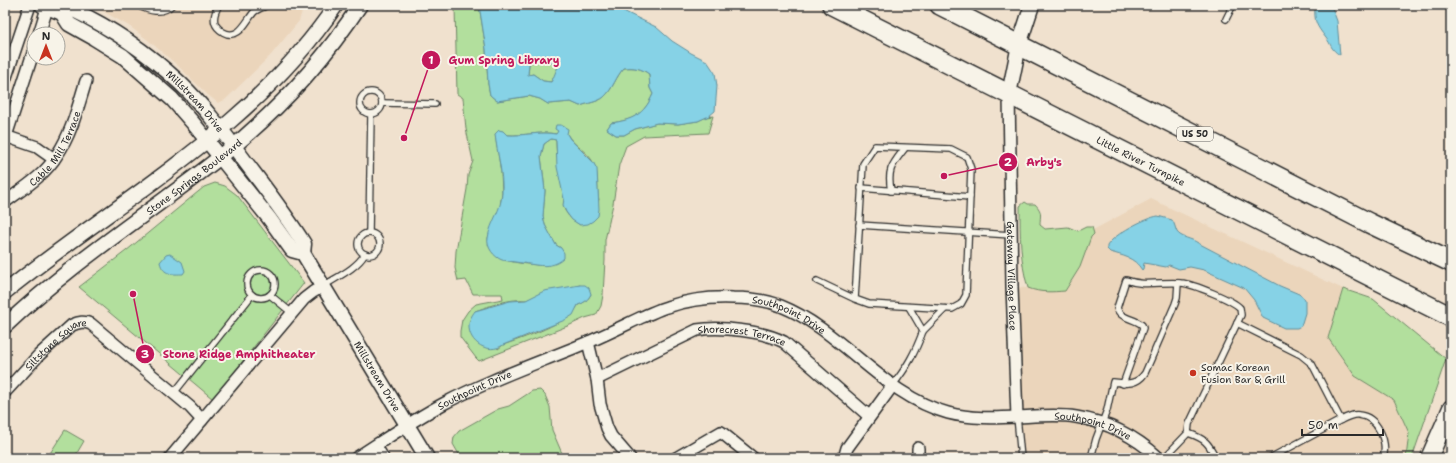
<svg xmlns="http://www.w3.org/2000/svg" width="1456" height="463" viewBox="0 0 1456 463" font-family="'Shantell Sans',sans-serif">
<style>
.built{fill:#ebd5bb}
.green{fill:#b2df9d;stroke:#6e8564;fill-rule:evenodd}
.water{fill:#86d2e6;stroke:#628f9b;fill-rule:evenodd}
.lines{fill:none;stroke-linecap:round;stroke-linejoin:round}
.service-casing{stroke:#2b2b2b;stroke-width:8}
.minor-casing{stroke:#2b2b2b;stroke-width:14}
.tertiary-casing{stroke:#2b2b2b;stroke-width:17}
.secondary-casing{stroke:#2b2b2b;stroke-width:19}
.trunk-casing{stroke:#2b2b2b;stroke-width:22}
.service{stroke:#f7f3e8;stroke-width:5.5}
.minor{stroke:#f7f3e8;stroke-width:11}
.tertiary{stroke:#f7f3e8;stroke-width:14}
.secondary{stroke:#f7f3e8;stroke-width:16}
.trunk{stroke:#f7f3e8;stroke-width:19}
.poi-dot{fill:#c8321e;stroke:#f7f3e8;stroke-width:1.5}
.labels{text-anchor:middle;stroke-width:4;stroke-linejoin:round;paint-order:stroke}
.shield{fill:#f7f3e8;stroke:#686764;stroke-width:1}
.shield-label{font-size:9px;font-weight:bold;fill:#2b2b2b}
.street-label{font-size:10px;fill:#2b2b2b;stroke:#f7f3e8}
.poi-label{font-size:10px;fill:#2b2b2b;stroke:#f7f3e8;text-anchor:start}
.leader{fill:none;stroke:#c2185b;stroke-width:1.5}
.callout-dot{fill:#c2185b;stroke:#f7f3e8;stroke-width:1.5}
.mark-label{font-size:12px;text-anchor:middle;font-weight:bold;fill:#fff}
.callout-label{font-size:11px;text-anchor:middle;font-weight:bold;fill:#c2185b;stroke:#f7f3e8;stroke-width:4;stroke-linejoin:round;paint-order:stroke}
</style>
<rect width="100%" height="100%" fill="#f0e1ce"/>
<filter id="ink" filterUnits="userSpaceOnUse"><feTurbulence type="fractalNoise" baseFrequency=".025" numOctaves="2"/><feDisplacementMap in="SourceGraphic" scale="8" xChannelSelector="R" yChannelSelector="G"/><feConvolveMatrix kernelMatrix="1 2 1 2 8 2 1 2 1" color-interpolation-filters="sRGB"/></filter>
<g filter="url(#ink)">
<!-- built -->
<g class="built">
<path d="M92,5H304L299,21L271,55L225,100L218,103L208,95L176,64L148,40L129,26Z"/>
<path d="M1151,199L1343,289L1328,338L1355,376L1394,400L1409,433L1406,458H1021L1012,287L1028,288L1034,290L1065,291L1080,267L1091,237L1094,234L1093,230Z"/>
</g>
<!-- green -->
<g class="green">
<path d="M457,5H479L486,49L488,84L490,95L497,101L529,96L540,99L548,104L571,102L580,106C588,103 598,102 604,97C613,89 616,76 624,68C634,67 641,68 649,74L650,88L653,94C644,115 633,120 611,123L607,129L616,135H624L635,129L657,123L678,124L698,121L706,117L713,116L708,133L644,136L626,146L619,165L613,204L605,240V260L603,295L601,306L596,315L585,318L570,325L479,361L476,358L460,337V331L462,320L468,311L476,304L503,299L502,294H473L466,280L458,281L455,268L456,251L467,189L468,175L473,161L466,129L463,98L457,94L455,7ZM503,131L507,135C524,136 540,131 557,134L558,131L567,134C574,146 587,151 593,162C600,175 596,187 599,200L580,225C574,221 569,218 566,212C562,207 564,203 564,197C561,177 556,161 556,140L551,139L544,144L541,156L545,191L543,216L545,225L550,235L556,245L561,248L538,265C520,263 488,263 488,238L500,208L502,192L501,172L495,134ZM580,285L591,294C588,300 584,303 578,305C572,322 520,339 503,345L498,349L475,311C490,306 509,298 526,300Z"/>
<path d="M536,58L552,63L558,61L561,65L551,82L543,81L533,74L528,76L529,64Z"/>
<path d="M215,183L225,186L237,195L304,283L213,399L79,287L126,251L204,187Z"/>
<path d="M1025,202L1028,204H1035C1043,212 1040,215 1040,225L1045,229L1068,227L1078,231L1086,227H1092L1094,234L1091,237L1080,267L1065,291C1052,292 1041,293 1028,288C1020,261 1020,235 1020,206Z"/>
<path d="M1343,289L1373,299L1446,359L1412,458H1406L1409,433L1394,400L1355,376L1328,338Z"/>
<path d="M540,390L545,395L550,407L552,430L564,458H461L453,444L454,437L459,431L498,409L509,406L532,391Z"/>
<path d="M65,430L84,441L74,458H47Z"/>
</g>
<!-- water -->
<g class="water">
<path d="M479,5H611L656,27L672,41L691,53L707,61L715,73L717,86L715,111L709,116L698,121L678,124L657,123L635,129L624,135H616L607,129L611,123C632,120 644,115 653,94L650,88L649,74C641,68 634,67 624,68C616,76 613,89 604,97C598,102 588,103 580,106L571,102L548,104L540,99L529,96L497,101L490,95L488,84L486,49ZM536,58L552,63L558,61L560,65C555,70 555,76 551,82L543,81L533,74L528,75L529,64Z"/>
<path d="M1315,5H1331L1337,21L1340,55C1330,49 1332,45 1326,38C1316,25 1314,22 1315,5Z"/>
<path d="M556,125H561L568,129L567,134L570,139L593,162L597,169L599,209L598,216L593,221L588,224L580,225L572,220L566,212L563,205L564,199L557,167L556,140L551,139L544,144L541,156L545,191L543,216L545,225L556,245L561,248L564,253V258C554,268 541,266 529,264C523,263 507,261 502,260C494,257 486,247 488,238C490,222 502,210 502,192C503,172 497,154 495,134L499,130L503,131L507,135C524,136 540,131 556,134L558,131L555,129Z"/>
<path d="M1158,216L1172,220C1175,224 1175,228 1177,232C1181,238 1191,238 1198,243L1280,286L1299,294L1305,299V313L1301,326L1297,328H1284L1263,318L1254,300L1244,288L1204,270L1190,267L1179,269L1169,265L1166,267L1144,263L1143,269L1142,270C1134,257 1123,256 1110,252L1107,249V246C1114,234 1145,218 1158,216Z"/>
<path d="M170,254L182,262L185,271L183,274C174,274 163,276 160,262L166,255Z"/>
<path d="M580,285H585L589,288L591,294C588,300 584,303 578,305L573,315L565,320L503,345C489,355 468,343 469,325C469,320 472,315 475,311L510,301L526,300L544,291Z"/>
</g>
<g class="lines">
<defs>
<g id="service">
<path d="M137,5C149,11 162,15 172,5"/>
<path d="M157,5H169"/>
<path d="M219,5C216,10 213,17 215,23C216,27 220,30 223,32C239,41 246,21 254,12C257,9 264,7 268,5"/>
<path d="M1226,19L1233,5"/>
<circle cx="371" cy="103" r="11"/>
<path d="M382,103L435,104"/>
<path d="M861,188L970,197"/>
<path d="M891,191C887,169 892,165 905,148"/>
<path d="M859,225L1011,235"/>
<path d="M369,233L371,114"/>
<circle cx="369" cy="244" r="11"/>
<circle cx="261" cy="284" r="14"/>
<path d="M817,281L855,299L869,304L952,309L961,304L966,295L971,169L967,157L951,149L875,146L863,164L855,299"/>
<path d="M323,286C337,277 356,269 365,254"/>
<path d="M270,295L292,313"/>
<path d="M909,307L923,331L945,309"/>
<path d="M1237,323L1301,355L1312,364L1341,420C1347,417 1353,414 1359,415C1378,417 1388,442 1383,458"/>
<path d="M1123,384L1143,328L1142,325C1134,318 1120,319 1117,308L1126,280C1144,287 1163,281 1181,283C1193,284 1233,300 1240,308L1241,315L1189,424L1188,433L1164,458"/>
<path d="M893,385C907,367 915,353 923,331"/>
<path d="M174,393L252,295"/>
<path d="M1017,417L1021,458"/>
<path d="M1188,433C1205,439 1208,442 1216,458"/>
<path d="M1091,458L1096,439L1107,410L1113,382C1127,384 1137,385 1145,373L1175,304L1177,298L1178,283"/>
<path d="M1270,458L1341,420"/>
</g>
<g id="minor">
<path d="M39,34L48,5"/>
<path d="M5,80L30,5"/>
<path id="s1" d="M1009,94L1012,287L1017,417"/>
<path d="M5,136L37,147L54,159"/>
<path d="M6,136L34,50"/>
<path id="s2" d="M5,202C24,188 45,175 57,155C72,133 78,106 86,81"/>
<path d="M588,342L597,379L600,404L607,428L611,436L630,458"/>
<path id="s3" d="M597,379L697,330C720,326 763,331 784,342L869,416"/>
<path id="s4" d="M5,392L39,355L72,325C79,322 84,321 91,324L190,407L202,420"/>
<path d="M376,446L383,458"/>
<path d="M918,448V458"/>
<path d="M170,458L304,299L313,292L323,286"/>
<path id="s5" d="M356,458C384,440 413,420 443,404C488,380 538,363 586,343C605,335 623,326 642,317C650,314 659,309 667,307C688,300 710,297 733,298C748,298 766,300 781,306C843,331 882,395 948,413C971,419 995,418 1019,417C1037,416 1058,414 1076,417C1108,422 1136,437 1159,458"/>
<path d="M676,458L721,432L753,458"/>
<path d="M844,458L847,448L893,385"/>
</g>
<g id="tertiary">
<path id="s6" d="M42,5L62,13L69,24L94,38L123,56L172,99L193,123L269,218L292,250L303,253L427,458"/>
<path id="s7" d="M62,13L73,10C112,28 148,53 180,83C204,106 224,133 244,160C265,188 286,215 304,244L303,253"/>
<path d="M1009,94L1019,45L1032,5"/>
<path d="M5,292C118,200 253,129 336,5"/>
<path id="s8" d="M5,326C71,263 148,214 219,158C274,115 322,63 360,5"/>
</g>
<path id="secondary" d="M1429,458L1451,408"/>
<g id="trunk">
<path id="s9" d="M832,5L1451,317"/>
<path d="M940,5L1369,223L1451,262"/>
</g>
</defs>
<!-- service casing -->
<use href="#service" class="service-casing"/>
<!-- minor casing -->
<use href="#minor" class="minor-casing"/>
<!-- tertiary casing -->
<use href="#tertiary" class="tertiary-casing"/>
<!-- secondary casing -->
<use href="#secondary" class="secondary-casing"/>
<!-- trunk casing -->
<use href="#trunk" class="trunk-casing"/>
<!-- service -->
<use href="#service" class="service"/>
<!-- minor -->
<use href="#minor" class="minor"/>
<!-- tertiary -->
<use href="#tertiary" class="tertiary"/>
<!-- secondary -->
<use href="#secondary" class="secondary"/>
<!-- trunk -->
<use href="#trunk" class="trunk"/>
</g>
</g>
<!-- markers -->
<circle class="poi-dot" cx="1193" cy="373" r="4"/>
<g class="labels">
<!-- shield labels -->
<rect class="shield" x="1177" y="127" width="36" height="14" rx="3"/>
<g class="shield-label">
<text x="1195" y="137">US 50</text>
</g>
<!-- street labels -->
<g class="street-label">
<text dy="4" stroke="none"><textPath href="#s7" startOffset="165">Millstream Drive</textPath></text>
<text dy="4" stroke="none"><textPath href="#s2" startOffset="75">Cable Mill Terrace</textPath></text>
<text dy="4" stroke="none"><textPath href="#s9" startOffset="346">Little River Turnpike</textPath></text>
<text dy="4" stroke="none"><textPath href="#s8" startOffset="241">Stone Springs Boulevard</textPath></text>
<text dy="4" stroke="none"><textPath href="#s1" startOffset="182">Gateway Village Place</textPath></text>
<text dy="4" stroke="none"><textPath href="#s5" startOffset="473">Southpoint Drive</textPath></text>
<text dy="4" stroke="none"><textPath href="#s3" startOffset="157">Shorecrest Terrace</textPath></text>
<text dy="4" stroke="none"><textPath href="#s4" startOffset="71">Siltstone Square</textPath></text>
<text dy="4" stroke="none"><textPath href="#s6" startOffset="511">Millstream Drive</textPath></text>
<text dy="4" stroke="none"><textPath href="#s5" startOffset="137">Southpoint Drive</textPath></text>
<text dy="4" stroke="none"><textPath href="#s5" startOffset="809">Southpoint Drive</textPath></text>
</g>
<!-- poi labels -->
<g class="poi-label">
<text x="1201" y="371">Somac Korean<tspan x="1201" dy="12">Fusion Bar &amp; Grill</tspan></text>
</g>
</g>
<!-- callouts -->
<path class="leader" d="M404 138L431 60M944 176L1008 162M133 294L145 354"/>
<g class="callout-dot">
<circle cx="404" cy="138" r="4"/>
<circle cx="944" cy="176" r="4"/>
<circle cx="133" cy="294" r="4"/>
<circle cx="431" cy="60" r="10"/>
<circle cx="1008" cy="162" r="10"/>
<circle cx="145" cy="354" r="10"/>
</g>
<g class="mark-label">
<text x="431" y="64">1</text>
<text x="1008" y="166">2</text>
<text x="145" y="358">3</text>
</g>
<g class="callout-label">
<text x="504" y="64">Gum Spring Library</text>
<text x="1044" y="166">Arby's</text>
<text x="239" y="358">Stone Ridge Amphitheater</text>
</g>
<!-- margin -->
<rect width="1456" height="463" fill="none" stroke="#f7f3e8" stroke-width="20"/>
<rect x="10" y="10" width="1436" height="443" fill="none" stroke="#2b2b2b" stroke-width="1.5" filter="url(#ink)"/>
<!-- north arrow -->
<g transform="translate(46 46)"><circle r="19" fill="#f7f3e8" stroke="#a5a39c"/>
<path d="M0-3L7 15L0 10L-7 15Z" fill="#c8321e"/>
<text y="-6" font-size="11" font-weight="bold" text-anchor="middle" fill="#2b2b2b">N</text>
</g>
<!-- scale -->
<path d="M1302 429v6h81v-6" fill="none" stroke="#2b2b2b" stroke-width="2"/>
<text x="1308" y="429" font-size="12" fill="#2b2b2b" stroke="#f7f3e8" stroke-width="3" paint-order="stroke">50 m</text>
</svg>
